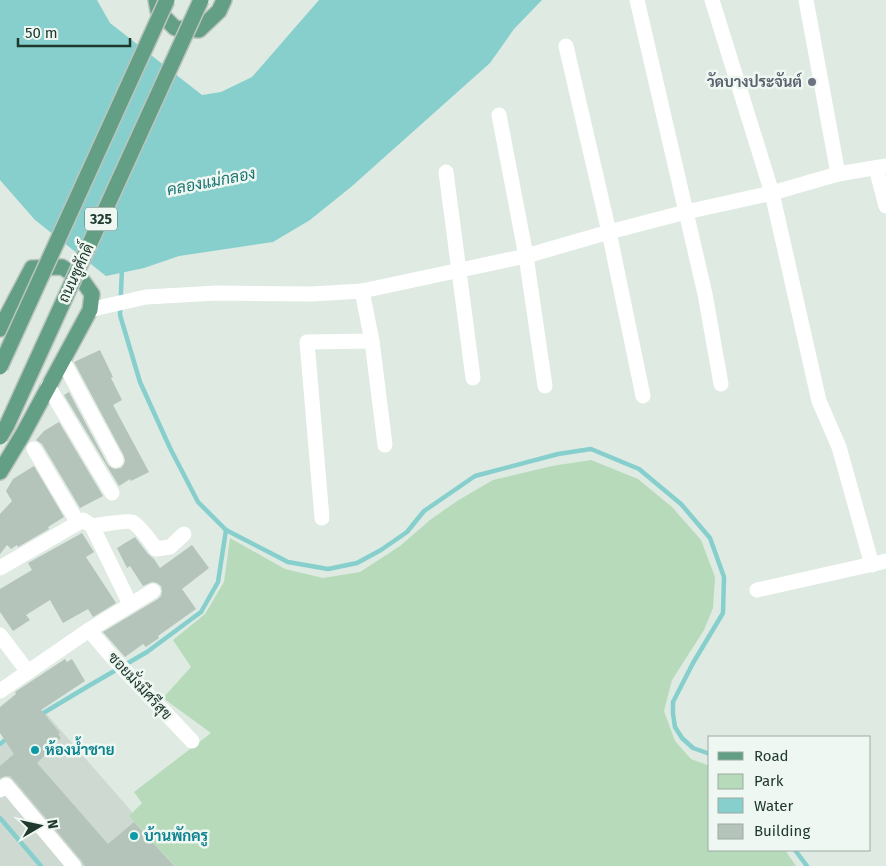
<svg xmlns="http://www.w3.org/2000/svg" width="886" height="866" viewBox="0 0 886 866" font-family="'Fira Sans',Sarabun,sans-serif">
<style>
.built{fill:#cdd9d1}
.green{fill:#b7dbba}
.water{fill:#86cfcd}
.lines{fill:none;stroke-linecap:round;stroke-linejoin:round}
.stream{stroke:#86cfcd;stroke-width:4.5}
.building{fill:#b4c4bb}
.major-casing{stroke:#bcc4c0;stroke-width:18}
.minor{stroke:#fff;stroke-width:15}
.major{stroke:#639f84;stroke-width:15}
.major-bridge-casing{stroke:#bcc4c0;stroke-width:18;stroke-linecap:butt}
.major-bridge{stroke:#639f84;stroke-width:15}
.worship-dot{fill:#6b7280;stroke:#eef7f1;stroke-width:2}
.culture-dot{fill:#0f9aa8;stroke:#eef7f1;stroke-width:2}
.labels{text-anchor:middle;stroke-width:5;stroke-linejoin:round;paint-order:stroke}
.shield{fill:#eef7f1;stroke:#5e7268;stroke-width:1}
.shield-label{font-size:14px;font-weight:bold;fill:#20392e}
.worship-label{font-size:15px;font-weight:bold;fill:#5b616d;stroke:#eef7f1;text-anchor:end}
.street-label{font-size:15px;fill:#20392e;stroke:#eef7f1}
.culture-label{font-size:15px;font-weight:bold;fill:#0d838f;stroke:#eef7f1;text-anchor:start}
.water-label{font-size:16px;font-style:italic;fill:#1b7472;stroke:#eef7f1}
</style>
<rect width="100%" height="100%" fill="#deeae2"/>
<!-- built -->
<path class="built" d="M45,712L179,866H0V747Z"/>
<!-- green -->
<path class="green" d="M591,460L638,479L672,507L701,540L715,577L713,608L704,630L672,680L664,711L675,741L691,759L710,766V850H785L796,866H175L129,816L142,803L134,792L211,733L163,698L191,667L173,640L205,614L224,582L230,538L285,569L323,578L360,572L400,546L430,520L457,501L493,480L552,466Z"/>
<!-- water -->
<path class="water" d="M0,0H97L110,23L202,95L221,92L252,77L319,0H542L514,29L490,63L351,187L310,220L273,242L179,256L144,268L106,276L35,220L0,180Z"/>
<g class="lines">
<!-- stream -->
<g class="stream">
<path d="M122,268L120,315L140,382L170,448L198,502L226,530L288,562L328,569L357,563L381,550L407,532L424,511L475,476L558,454L591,449L639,469L681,504L710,538L724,577L723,613L693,663L673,702V714L675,727L682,738L693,748L710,754"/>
<path d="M40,715L85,688L147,652L201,612L218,582L226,530"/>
<path d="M0,744L9,737"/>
<path d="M0,818L41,866"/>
<path d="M795,850L807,866"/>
</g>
</g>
<!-- building -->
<g class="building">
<path d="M100,350L113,377L111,378L122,400L113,405L149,472L131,481L130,479L119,486L64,395L69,392L108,465L112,468L115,469L121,468L124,464L125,461L124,456L74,362Z"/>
<path d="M59,422L103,496L80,508L42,444L36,440L44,431Z"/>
<path d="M34,466L64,517L48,527L49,529L18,547L17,545L11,549L7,545L0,554V514L12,501L6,491L13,479Z"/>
<path d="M82,533L94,552L86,557L116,603L93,617L88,609L63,623L50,600L26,615L30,620L13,631L0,612V589L32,570L28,563Z"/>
<path d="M135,537L148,554L154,559L160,568L192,545L209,568L182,589L196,609L158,636L159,638L146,647L143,644L125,657L103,632L158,599L161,596L162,591L161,586L157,583L152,582L143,586L130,566L127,568L117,548Z"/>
<path d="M65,659L67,662L72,659L85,681L41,710L60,733L58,734L61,738L45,751L47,753L37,763L108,844L134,822L174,866H85L81,860L13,779L10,776H5L0,778V766L14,754L0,733V707L16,694L15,692Z"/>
</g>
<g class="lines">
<defs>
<g id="major">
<path d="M156,0L158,11L175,28L199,30L219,11L224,0"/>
<path d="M0,329L32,268L62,267L82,280L92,294L90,310L23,434L0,472"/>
</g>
</defs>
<!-- major casing -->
<use href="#major" class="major-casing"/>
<!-- minor -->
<g class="minor">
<path d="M637,0L705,294L721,384"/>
<path d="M712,0L772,193L819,401L839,447L872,565"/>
<path d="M806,0L838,174"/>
<path d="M566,46L609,232L643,396"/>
<path d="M499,115L526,256L545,386"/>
<path d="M876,168L886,206"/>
<path d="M446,172L473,378"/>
<path d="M362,291L372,341L385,445"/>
<path d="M90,310L106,306L146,297L217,293L312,294L362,291L526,256L609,232L686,212L772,193L838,174L886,166"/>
<path d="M63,361L116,460"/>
<path d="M48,386L112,493"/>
<path d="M34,449L78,523"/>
<path d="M322,518L307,342L372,341"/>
<path d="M92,526C99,525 127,520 132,522C139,525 151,542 156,549L170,547L184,534"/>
<path d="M0,568L83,520L92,526L130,604"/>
<path d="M757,590L886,561"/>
<path d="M89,630L113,658L192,741"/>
<path d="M0,635L28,672"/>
<path d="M0,691L89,630L153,591"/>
<path d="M0,790L6,785L74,866"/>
</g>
<!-- major -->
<use href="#major" class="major"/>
<defs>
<g id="major-bridge">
<path d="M0,367L167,0"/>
<path d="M0,437L7,425L201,0"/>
</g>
</defs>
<!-- major-bridge casing -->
<use href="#major-bridge" class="major-bridge-casing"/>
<!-- major-bridge -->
<use href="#major-bridge" class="major-bridge"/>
</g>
<!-- markers -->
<circle class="worship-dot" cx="812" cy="82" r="5"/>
<g class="culture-dot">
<circle cx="35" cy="750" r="5"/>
<circle cx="134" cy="836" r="5"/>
</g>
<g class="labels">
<!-- shield labels -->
<rect class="shield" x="85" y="207.5" width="32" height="23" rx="4"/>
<g class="shield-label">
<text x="101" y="224">325</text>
</g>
<!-- worship labels -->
<g class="worship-label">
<text x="802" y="87">วัดบางประจันต์</text>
</g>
<!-- street labels -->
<g class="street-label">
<text transform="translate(76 273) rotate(-65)" y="5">ถนนชูศักดิ์</text>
<text transform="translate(140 686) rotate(47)" y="5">ซอยมั่งมีศรีสุข</text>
</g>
<!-- culture labels -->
<g class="culture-label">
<text x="45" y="755">ห้องน้ำชาย</text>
<text x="144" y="841">บ้านพักครู</text>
</g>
<!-- water labels -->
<g class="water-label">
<text transform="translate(211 181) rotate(-11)" y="6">คลองแม่กลอง</text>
</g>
</g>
<!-- legend -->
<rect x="708" y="736" width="162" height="115" fill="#eef7f1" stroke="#9caba3"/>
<rect x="718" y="752" width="25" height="8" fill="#639f84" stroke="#9caba3"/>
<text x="754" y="761" font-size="15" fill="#20392e">Road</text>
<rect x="718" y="774" width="25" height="15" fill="#b7dbba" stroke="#9caba3"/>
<text x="754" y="786" font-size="15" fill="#20392e">Park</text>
<rect x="718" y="798" width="25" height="15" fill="#86cfcd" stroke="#9caba3"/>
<text x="754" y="811" font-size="15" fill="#20392e">Water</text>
<rect x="718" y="824" width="25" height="15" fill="#b4c4bb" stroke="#9caba3"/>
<text x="754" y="836" font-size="15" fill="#20392e">Building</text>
<!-- north arrow -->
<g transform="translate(40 826) rotate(81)" stroke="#eef7f1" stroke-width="4" paint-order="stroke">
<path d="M0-4L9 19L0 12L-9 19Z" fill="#20392e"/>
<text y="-8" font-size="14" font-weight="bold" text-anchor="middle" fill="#20392e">N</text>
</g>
<!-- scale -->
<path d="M18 38v8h112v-8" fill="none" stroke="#20392e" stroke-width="2.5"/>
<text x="25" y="38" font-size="15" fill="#20392e" stroke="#eef7f1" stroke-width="4" paint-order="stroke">50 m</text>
</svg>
